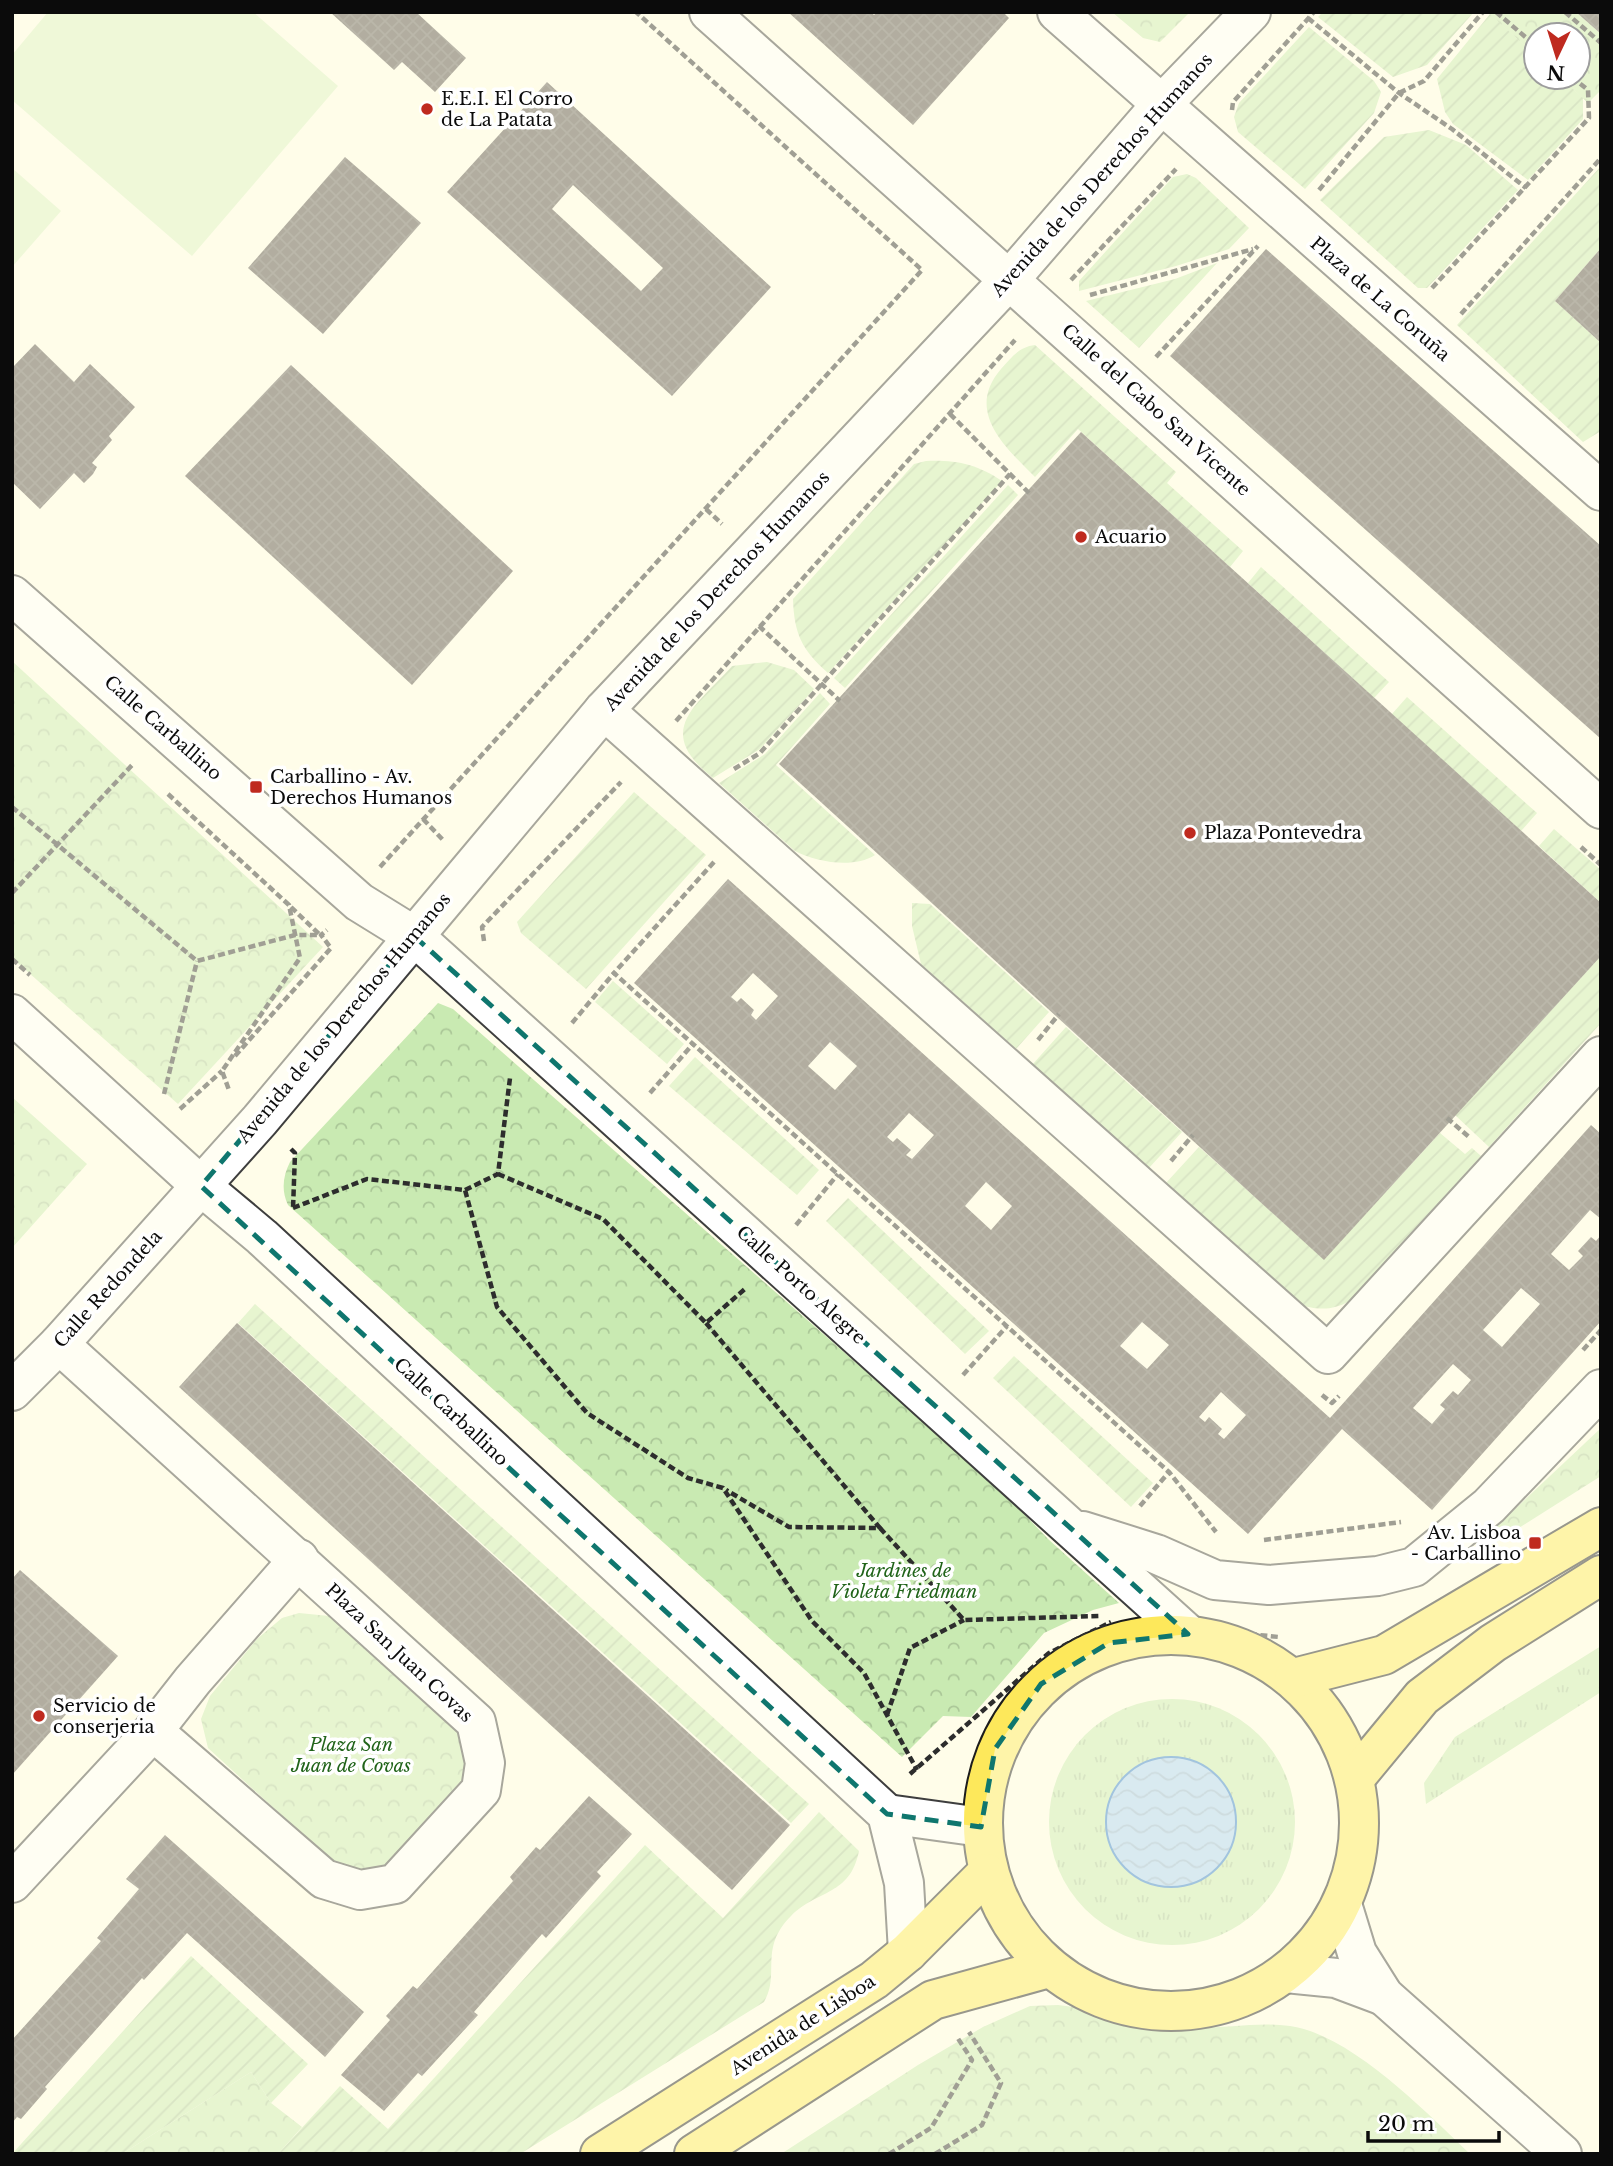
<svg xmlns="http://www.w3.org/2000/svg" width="1613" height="2166" viewBox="0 0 1613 2166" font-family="'Libre Baskerville',serif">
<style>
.grass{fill:url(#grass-tufts)}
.park{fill:url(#park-crowns)}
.garden{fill:url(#garden-furrows)}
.pitch{fill:#dcf1c4}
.water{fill:url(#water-waves);stroke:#317fd1;stroke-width:2}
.building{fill:url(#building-cross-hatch);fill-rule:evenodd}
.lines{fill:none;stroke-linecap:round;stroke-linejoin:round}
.minor-casing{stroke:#3e3e3e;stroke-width:42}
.major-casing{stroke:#1c1c1c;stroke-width:42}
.path{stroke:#2d2d2d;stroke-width:4.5;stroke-dasharray:7 3.5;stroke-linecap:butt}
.minor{stroke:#fff;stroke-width:38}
.major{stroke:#fde85b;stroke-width:38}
.marked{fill:none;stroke:#0f766e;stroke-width:5;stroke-dasharray:14 9;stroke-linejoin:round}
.poi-dot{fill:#bf2a1f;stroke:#fff;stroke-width:2.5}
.labels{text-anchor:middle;stroke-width:7;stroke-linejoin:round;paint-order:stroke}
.poi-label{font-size:18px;fill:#0b0b0b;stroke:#fff;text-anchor:start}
.street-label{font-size:18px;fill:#0b0b0b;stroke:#fff}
.park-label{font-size:18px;font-style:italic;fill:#21641a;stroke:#fff}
</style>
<defs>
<pattern id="grass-tufts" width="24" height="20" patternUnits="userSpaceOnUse" patternTransform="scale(1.75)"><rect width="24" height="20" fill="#c9eab2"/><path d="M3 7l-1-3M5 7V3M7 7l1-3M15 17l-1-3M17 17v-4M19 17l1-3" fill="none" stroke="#abc798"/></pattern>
<pattern id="park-crowns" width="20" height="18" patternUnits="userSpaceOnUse" patternTransform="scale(1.75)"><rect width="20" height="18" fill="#c9eab2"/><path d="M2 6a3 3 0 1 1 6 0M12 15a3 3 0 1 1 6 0" fill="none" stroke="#abc798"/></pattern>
<pattern id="garden-furrows" width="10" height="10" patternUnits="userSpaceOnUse" patternTransform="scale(1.75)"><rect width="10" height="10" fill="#c9eab2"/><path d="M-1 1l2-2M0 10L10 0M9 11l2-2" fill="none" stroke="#abc798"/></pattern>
<pattern id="water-waves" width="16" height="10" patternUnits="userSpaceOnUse" patternTransform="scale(1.75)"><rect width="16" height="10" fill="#acd3f8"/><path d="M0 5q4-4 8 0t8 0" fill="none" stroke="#93b4d3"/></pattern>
<pattern id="building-cross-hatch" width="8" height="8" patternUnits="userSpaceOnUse" patternTransform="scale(1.75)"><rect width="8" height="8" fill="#544d47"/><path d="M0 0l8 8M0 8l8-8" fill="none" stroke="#68625d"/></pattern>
</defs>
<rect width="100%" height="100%" fill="#fffde9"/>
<!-- grass -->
<g class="grass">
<path d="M1601,1646V1692L1426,1804L1424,1783L1455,1737Z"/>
<circle cx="1172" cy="1822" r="123"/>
</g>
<!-- park -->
<g class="park">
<path d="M1112,12H1190L1160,42L1143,38Z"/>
<path d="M1487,12H1576L1601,34V90L1588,103L1560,77H1578V35H1536V56Z"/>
<path d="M12,661L323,947L178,1104L12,958Z"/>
<path d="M438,1003L453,1009L1001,1490L1048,1539L1119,1603L1093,1610L1044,1633L971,1717L943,1716L902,1757L288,1205C281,1190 283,1176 290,1162Z"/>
<path d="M12,1097L87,1164L12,1248Z"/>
<path d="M1601,1428V1476L1484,1550L1478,1544Z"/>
<path d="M299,1613L329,1616L454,1725C462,1742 468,1758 463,1777C460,1791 399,1860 385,1865C368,1872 354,1869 337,1866L208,1748L201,1719L210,1696L257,1639L282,1618Z"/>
<path d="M1058,2005C1099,2009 1138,2024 1179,2027C1216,2031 1253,2021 1290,2026C1350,2034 1426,2112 1470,2154H781L918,2065L983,2027L1030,2006Z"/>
<path d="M251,2072L271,2103L302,2127L278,2154H122Z"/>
</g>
<!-- garden -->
<g class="garden">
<path d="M1323,12H1474L1427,65L1393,77L1318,17Z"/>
<path d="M1490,14L1536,56V77H1560L1583,98V119L1528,180L1453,124L1445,112L1437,79Z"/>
<path d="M1309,27L1374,81L1381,92L1374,113L1305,189L1238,132L1234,117L1239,103Z"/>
<path d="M1429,130L1466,145L1518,190L1427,288H1418L1320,200L1384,137Z"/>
<path d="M1601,166V248L1555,301L1601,343V431L1583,442L1457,325Z"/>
<path d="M1187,174L1196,178L1249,228L1229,249L1176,266L1079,291V281L1173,177Z"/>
<path d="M1217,263L1139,348L1086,301L1175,279Z"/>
<path d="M1035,345L1176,472L1167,483L1243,551L1230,567L1078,429L1035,477C1004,446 965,411 1001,369C1012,357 1019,347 1035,345Z"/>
<path d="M926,461C957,460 976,464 1002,481L828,673C802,650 794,634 793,599L914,464Z"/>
<path d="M1008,485L1018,495L845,688L834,678Z"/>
<path d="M1261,567L1389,682L1374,698L1248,583Z"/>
<path d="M767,662L794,670L814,689L760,749L713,778C654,731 694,708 732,666Z"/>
<path d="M820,693L830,704L776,765L875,855C853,869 817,862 795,851L719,783L765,754Z"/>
<path d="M1407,697L1537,813L1521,831L1392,714Z"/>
<path d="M634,792L706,855L586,989L521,933L517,922Z"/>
<path d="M1554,829L1601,870V903L1539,846Z"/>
<path d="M912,903L930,904L1049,1012L1016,1049L921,964L912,926Z"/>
<path d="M1601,956V1023L1489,1147L1455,1115Z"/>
<path d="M613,981L684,1044L667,1064L595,1002Z"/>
<path d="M1066,1027L1182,1132L1148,1169L1032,1065Z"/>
<path d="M695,1057L819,1170L797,1195L669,1086Z"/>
<path d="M1440,1133L1465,1154L1472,1148L1481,1156L1350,1301C1333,1310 1322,1310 1303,1306L1165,1184L1199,1147L1324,1259Z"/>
<path d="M848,1198L989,1331L965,1354L826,1221Z"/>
<path d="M255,1304L809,1804L791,1823L238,1323Z"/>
<path d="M1014,1356L1153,1483L1131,1507L993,1378Z"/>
<path d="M819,1812L859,1851C850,1896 818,1889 791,1916C758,1949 781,1974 764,2002L520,2154H278L340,2086L388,2129L645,1845L723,1918Z"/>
<path d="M191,1956L308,2064L271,2103L251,2072L122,2154H12Z"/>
</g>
<!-- pitch -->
<g class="pitch">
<path d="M48,12H253L338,86L192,256L12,100V55Z"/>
<path d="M12,168L61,211L12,267Z"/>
</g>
<!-- water -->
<circle class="water" cx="1171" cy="1822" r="65"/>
<!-- building -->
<g class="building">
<path d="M330,12H416L466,58L435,92L402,62L394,70Z"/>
<path d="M788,12H871L874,15L877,12H1003L1009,18L913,125Z"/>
<path d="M1576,12H1601V34Z"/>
<path d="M547,82L771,287L672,396L447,192ZM573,185L663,268L641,291L552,209Z"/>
<path d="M345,157L421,223L323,334L248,268Z"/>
<path d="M1601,248V343L1555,301Z"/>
<path d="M1266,249L1601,546V739L1170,356Z"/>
<path d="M35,344L74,382L90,364L135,407L109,436L112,440L92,463L97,467L93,474L84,483L74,473L40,509L12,482V368Z"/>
<path d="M291,365L513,571L412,685L185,476Z"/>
<path d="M1081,432L1601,903V956L1324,1260L779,764Z"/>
<path d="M728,879L1330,1418L1591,1125L1601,1134V1219L1590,1210L1551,1254L1569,1270L1583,1256L1578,1251L1591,1237L1596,1241L1601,1235V1321L1432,1510L1342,1429L1248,1534L634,983ZM753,973L778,996L756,1020L751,1015L754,1010L741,998L737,1002L731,997ZM830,1042L857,1066L835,1090L808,1066ZM909,1113L934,1135L912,1159L906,1155L911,1150L897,1138L893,1142L887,1137ZM986,1182L1012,1206L991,1230L965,1206ZM1521,1288L1540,1304L1502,1347L1483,1330ZM1142,1322L1169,1345L1147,1369L1120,1346ZM1453,1364L1471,1380L1458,1395L1453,1391L1440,1405L1445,1409L1432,1424L1413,1408ZM1221,1392L1246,1415L1224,1439L1218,1434L1222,1429L1209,1417L1205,1422L1199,1417Z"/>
<path d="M237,1323L790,1825L732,1890L179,1387Z"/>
<path d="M20,1570L118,1656L12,1775V1579Z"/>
<path d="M589,1796L632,1834L597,1872L601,1876L546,1938L542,1934L474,2012L478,2015L422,2076L418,2073L384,2111L341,2075L390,2020L386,2016L413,1986L417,1989L513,1881L510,1877L536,1847L540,1850Z"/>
<path d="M165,1835L364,2012L325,2057L187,1933L144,1980L142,1978L45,2087L47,2089L21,2119L17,2117L12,2123V2040L101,1941L97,1938L139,1889L126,1879Z"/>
</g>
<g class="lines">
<defs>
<g id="minor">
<path d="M709,12L1601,809"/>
<path d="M1057,12L1601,491"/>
<path d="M12,595L359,902L414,936L1188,1634"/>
<path d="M604,710L1328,1354L1601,1056"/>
<path d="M12,1014L201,1186L262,1237L887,1814L904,1883L908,1952"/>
<path d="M59,1344L476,1722L485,1763L481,1790L395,1884L360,1890L324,1879L153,1731"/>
<path d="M12,1391L59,1344L260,1120L604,710L1010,279L1160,106L1251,12"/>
<path d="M1083,1531L1156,1554L1215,1580L1269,1585L1378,1576L1414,1567L1489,1506L1601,1389"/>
<path d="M887,1814L981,1827"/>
<path d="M12,1883L153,1731L193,1680L299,1559"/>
<path d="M1342,1904L1357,1953L1384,1996L1562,2154"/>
<path d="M1286,1973L1336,1978L1384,1996"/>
</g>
<g id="major">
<circle cx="1171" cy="1823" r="188"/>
<path d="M1294,1678L1384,1655L1601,1527"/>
<path d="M1355,1778L1422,1697L1493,1643L1601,1575"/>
<path d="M600,2154L874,1980L908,1952L987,1873"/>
<path d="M694,2154L933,2000L1049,1968"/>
</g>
</defs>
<!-- minor casing -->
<use href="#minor" class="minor-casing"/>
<!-- major casing -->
<use href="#major" class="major-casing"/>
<!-- path -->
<g class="path">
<path d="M1496,12L1536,46"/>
<path d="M1565,12L1601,43"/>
<path d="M1308,18L1399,93L1452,129L1526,188"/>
<path d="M1232,110L1233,102L1314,12"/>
<path d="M1319,190L1399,93L1424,81L1483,12"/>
<path d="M1071,280L1176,169"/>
<path d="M1432,288L1589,118L1588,90L1572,77"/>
<path d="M1090,295L1253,249"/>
<path d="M1461,314L1601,158"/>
<path d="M1156,357L1258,246"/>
<path d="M950,414L1029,493"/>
<path d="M706,509L722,524"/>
<path d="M759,626L840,701"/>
<path d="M676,721L1015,340"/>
<path d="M734,769L760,753L1010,474"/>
<path d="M168,794L289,905L300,958L222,1071L229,1090"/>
<path d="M12,807L197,961L295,935H321"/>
<path d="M423,819L443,840"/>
<path d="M1581,847L1601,865"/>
<path d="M714,862L614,973L1169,1472L1216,1532"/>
<path d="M380,867L922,270L636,12"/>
<path d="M12,893L134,763"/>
<path d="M291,907L320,935"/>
<path d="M484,941L482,927L621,782"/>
<path d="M12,959L30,975"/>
<path d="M572,1023L614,973"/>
<path d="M1038,1040L1059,1014"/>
<path d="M235,1056L331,948L321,935L327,930"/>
<path d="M650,1093L693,1044"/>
<path d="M164,1094L197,961"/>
<path d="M180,1109L222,1071"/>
<path d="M1447,1118L1469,1137"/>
<path d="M291,1149L295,1153L293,1209"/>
<path d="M1171,1161L1193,1135"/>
<path d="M498,1174L603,1219L706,1323L746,1288"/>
<path d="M465,1190L498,1174L510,1078"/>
<path d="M293,1208L367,1179L465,1190L497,1307L587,1413L688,1478L723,1488L812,1621L864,1673L917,1770"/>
<path d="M796,1225L838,1174"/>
<path d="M706,1323L880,1528L789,1527L726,1490"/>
<path d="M1583,1350L1601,1330"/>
<path d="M963,1375L1007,1326"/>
<path d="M1322,1395L1332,1403L1339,1396"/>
<path d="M1140,1506L1169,1472"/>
<path d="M880,1528L964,1620L1099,1616"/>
<path d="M1264,1540L1401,1522"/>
<path d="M1229,1632L1279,1637"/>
<path d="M887,1715L910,1648L964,1620"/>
<path d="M910,1774L1049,1653L1111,1622"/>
<path d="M889,2154L931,2128L972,2060L957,2037"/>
<path d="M935,2154L982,2125L1001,2083L969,2032"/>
</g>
<!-- minor -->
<use href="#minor" class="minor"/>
<!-- major -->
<use href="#major" class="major"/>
</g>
<!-- marked area -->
<path d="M0 0H1613V2166H0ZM414,936L1188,1634L1109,1643L1041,1684L995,1749L981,1827L887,1814L201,1186Z" fill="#fffde9" fill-opacity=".55" fill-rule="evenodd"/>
<path class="marked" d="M414,936L1188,1634L1109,1643L1041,1684L995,1749L981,1827L887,1814L201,1186Z"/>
<!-- markers -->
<g class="poi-dot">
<circle cx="427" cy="109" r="7"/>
<circle cx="1081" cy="537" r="7"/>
<rect x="249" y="780" width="14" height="14" rx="3.5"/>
<circle cx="1190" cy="833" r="7"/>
<rect x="1528" y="1536" width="14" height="14" rx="3.5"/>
<circle cx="39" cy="1716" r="7"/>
</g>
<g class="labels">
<!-- poi labels -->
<g class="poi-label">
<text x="441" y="105">E.E.I. El Corro<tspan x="441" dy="21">de La Patata</tspan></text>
<text x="1095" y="543">Acuario</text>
<text x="270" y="783">Carballino - Av.<tspan x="270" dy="21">Derechos Humanos</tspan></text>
<text x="1204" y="839">Plaza Pontevedra</text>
<text x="1521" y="1539" text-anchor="end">Av. Lisboa<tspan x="1521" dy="21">- Carballino</tspan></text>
<text x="53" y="1712">Servicio de<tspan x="53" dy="21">conserjeria</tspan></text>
</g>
<!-- street labels -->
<g class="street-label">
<text transform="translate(1102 175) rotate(-48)" y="6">Avenida de los Derechos Humanos</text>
<text transform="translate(1380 299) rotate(41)" y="6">Plaza de La Coruña</text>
<text transform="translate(1156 410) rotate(42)" y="6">Calle del Cabo San Vicente</text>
<text transform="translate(717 591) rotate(-47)" y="6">Avenida de los Derechos Humanos</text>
<text transform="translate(163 728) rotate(41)" y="6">Calle Carballino</text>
<text transform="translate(344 1018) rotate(-50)" y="6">Avenida de los Derechos Humanos</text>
<text transform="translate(801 1285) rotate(42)" y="6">Calle Porto Alegre</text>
<text transform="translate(108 1289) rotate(-48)" y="6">Calle Redondela</text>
<text transform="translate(451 1412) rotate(43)" y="6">Calle Carballino</text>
<text transform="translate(399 1653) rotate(43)" y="6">Plaza San Juan Covas</text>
<text transform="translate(803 2025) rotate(-33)" y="6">Avenida de Lisboa</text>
</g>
<!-- park labels -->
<g class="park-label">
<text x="904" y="1577">Jardines de<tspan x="904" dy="21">Violeta Friedman</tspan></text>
<text x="351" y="1751">Plaza San<tspan x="351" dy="21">Juan de Covas</tspan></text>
</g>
</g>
<!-- border -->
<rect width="1613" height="2166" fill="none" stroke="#0b0b0b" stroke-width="28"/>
<!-- north arrow -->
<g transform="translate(1557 56) rotate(184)"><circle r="33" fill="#ffffff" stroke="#9d9d9d" stroke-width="2"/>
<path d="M0-5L12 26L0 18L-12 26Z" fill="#bf2a1f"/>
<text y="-10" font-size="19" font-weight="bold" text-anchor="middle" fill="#0b0b0b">N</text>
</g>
<!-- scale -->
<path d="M1368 2131v10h131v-10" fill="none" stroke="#0b0b0b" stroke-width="3.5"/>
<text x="1378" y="2131" font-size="21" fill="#0b0b0b" stroke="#ffffff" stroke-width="5" paint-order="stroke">20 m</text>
</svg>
